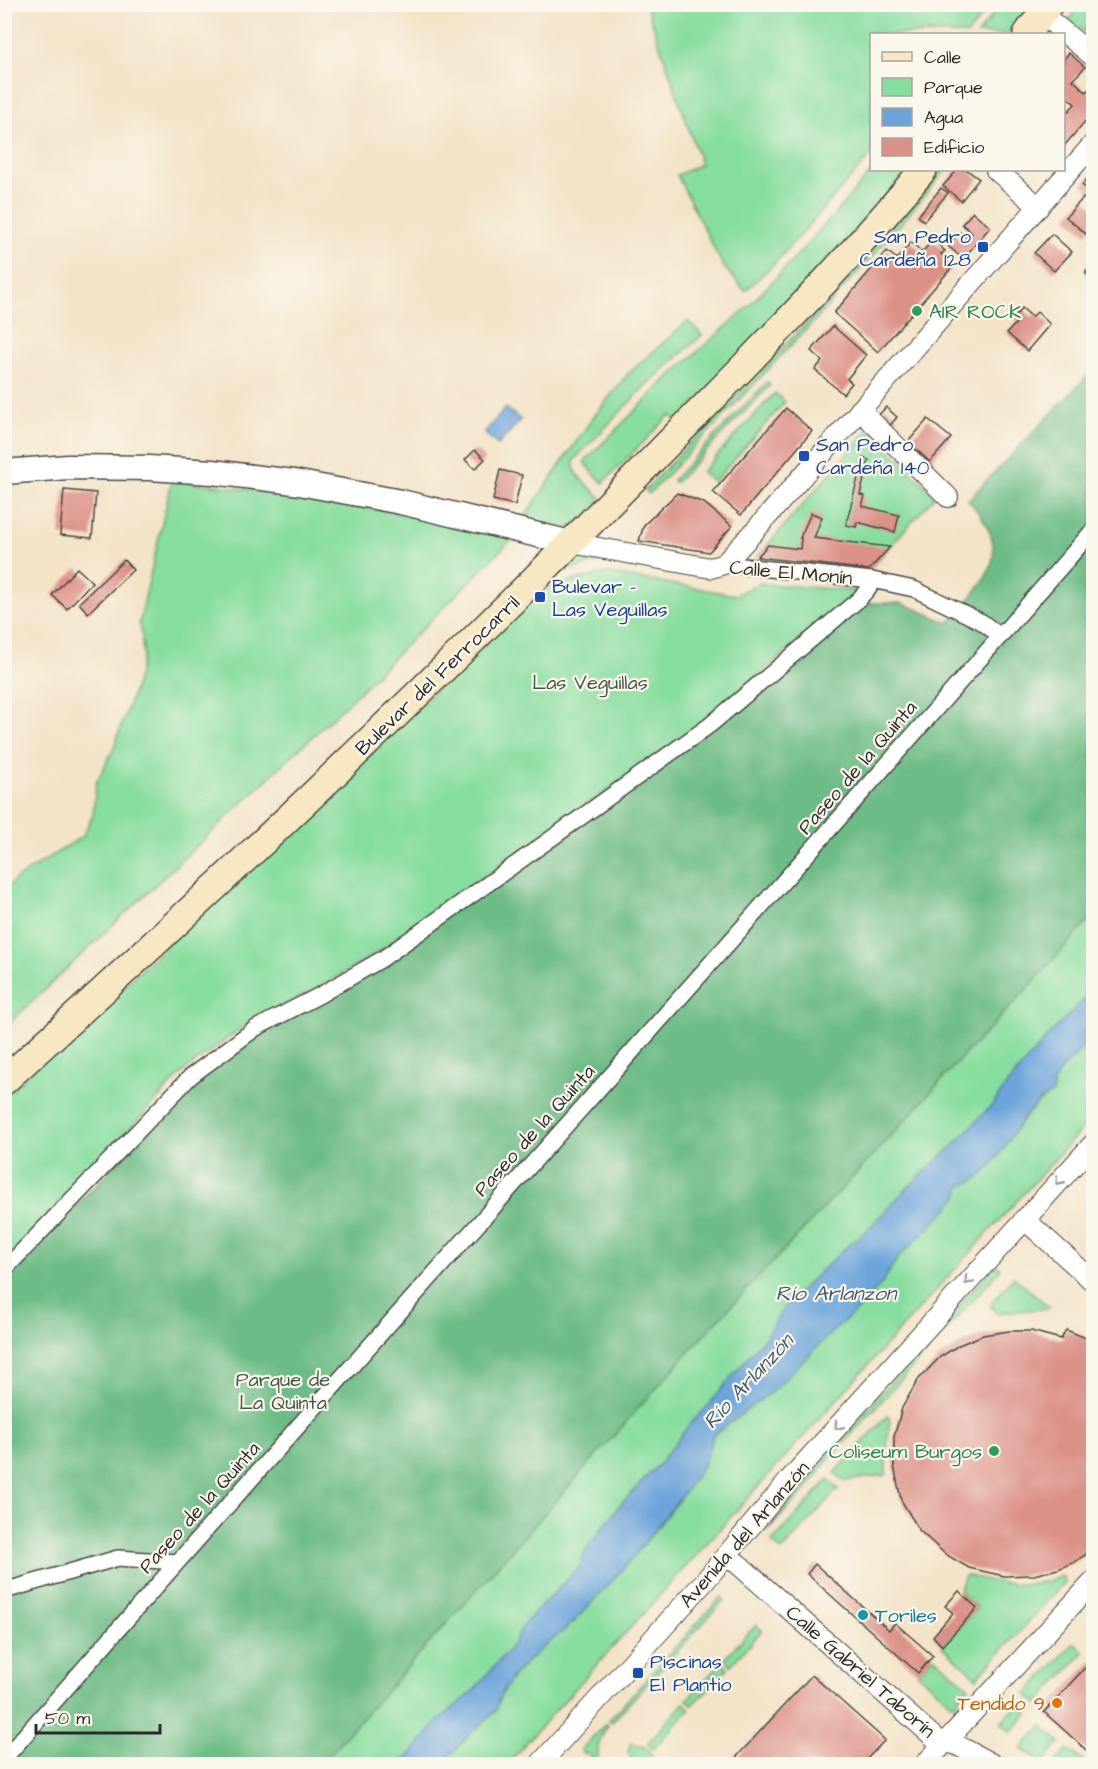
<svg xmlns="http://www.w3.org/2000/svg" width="1098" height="1769" viewBox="0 0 1098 1769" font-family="'Architects Daughter',sans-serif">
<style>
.green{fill:#87dd9f;stroke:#598465;stroke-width:1.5}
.forest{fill:#6dbc86;stroke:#4c7458;stroke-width:1.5}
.water{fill:#6ca4da;stroke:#4c6882;stroke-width:1.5}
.building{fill:#dc9188}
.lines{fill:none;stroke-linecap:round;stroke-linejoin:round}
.pedestrian-casing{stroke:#494742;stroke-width:18}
.minor-casing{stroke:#494742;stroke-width:22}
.tertiary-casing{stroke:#494742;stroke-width:27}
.secondary-casing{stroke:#494742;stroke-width:30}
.pedestrian{stroke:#fff;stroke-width:15}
.minor{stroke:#fff;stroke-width:20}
.tertiary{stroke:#fff;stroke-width:24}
.secondary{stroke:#f7e8c3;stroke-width:27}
.oneway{stroke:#a0a0a0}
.transit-dot{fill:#1a4fb4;stroke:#fbf7ec;stroke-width:2}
.leisure-dot{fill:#2e9e5b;stroke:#fbf7ec;stroke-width:2}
.culture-dot{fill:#0f9aa8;stroke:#fbf7ec;stroke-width:2}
.food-dot{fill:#e8710a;stroke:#fbf7ec;stroke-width:2}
.labels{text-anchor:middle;stroke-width:4.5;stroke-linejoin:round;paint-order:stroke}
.transit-label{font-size:20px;fill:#164399;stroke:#fbf7ec;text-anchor:start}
.leisure-label{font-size:20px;fill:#27864d;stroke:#fbf7ec;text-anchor:start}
.street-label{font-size:20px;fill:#2b2b2b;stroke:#fbf7ec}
.park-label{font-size:20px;fill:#425848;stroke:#fbf7ec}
.culture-label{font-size:20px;fill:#0d838f;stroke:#fbf7ec;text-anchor:start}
.food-label{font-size:20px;fill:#c56008;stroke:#fbf7ec;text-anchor:end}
.water-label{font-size:21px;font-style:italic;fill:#455b71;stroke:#fbf7ec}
</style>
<rect width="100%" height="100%" fill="#fbf7ec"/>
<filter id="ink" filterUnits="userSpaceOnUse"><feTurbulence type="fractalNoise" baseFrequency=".0167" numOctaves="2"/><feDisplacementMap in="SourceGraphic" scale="12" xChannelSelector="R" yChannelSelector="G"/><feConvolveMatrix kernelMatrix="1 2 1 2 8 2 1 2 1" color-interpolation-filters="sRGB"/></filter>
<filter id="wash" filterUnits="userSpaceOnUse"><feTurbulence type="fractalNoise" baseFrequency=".008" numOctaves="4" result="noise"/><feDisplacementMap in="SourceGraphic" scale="24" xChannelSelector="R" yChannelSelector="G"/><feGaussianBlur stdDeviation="1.35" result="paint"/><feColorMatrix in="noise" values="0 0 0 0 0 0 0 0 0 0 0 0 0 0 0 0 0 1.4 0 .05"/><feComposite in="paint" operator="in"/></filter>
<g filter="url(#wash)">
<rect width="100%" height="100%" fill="#f3e3c7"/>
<!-- green -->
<g class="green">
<path d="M646,5V4L990,5L968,34H872L871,155L776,262L745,291L723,266L677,175L701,164Z"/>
<path d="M1000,5H1038L1016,34H978Z"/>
<path d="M1079,5H1093V18L1084,32L1069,20Z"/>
<path d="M873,170H909L678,422L670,415L603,483L585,464V461L669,377L744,311L795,258Z"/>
<path d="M941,170H946L898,227L817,318L649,494L645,490L814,315Z"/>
<path d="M688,321L702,335L645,386L574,460V468L580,478L602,499C593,507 583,521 573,526C559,533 538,522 526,515L592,419L627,375Z"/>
<path d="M767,382L770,385L676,482H674L673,480Z"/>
<path d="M775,393L785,402L714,482L702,472Z"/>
<path d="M869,429L935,496L869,570L757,557Z"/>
<path d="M172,480C286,493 400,510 512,539L352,699L5,1027V889L19,877L83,836L93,815L96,783L113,750L136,684L143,656L142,636L139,624Z"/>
<path d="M580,556L606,560L554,574L573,557Z"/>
<path d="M606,573L736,595L759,583L857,591L706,720L377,953L317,989L250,1022L185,1070L5,1261V1096L325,798L505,622L551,586Z"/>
<path d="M1093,916V1117L507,1764H321L701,1338L883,1145L962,1057L1011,1006Z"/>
<path d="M995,1265L998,1266L1000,1269L998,1272L824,1465L808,1487L767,1531L812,1471Z"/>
<path d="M1014,1277L1050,1308L997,1313L991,1306L993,1301Z"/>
<path d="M887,1416L890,1419L886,1455V1475L845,1481L835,1473Z"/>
<path d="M828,1480L838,1489L782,1551L772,1542Z"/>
<path d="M965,1575C1001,1583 1026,1591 1062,1576L1065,1582L977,1678L942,1646L977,1608L959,1591Z"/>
<path d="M721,1597L724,1600L612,1722L609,1720Z"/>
<path d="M756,1625L762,1630L731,1665L724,1659Z"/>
<path d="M1074,1643L1084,1652L1037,1704L1026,1694Z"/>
<path d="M933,1656L969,1687L953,1705L918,1673Z"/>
<path d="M722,1662L728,1668L693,1705L687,1700Z"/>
<path d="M684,1703L690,1709L653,1749L647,1744Z"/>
<path d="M1019,1704L1028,1713L1011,1732L1001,1723Z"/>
<path d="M606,1723L608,1726C600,1737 597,1745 598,1759L595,1761L591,1756L582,1752L581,1750Z"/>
<path d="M1042,1726L1060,1742L1043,1762L1021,1749Z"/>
<path d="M631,1743C648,1747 650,1748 655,1764H634L628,1752Z"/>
<path d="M1068,1749L1086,1764H1054Z"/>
</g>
<!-- forest -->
<path class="forest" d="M1093,370V916L1011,1006L962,1057L883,1145L701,1338L321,1764H5L4,1280L196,1081L259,1033L324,1000L865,603H902L949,623C987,578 1017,554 968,500Z"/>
<!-- water -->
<g class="water">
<path d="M506,408L521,420L498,445L484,433Z"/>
<path d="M1093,990V1037L1063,1068L1053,1082V1093C1015,1113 1009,1154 978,1178C973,1182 967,1184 961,1186L958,1197L938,1219L897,1259L882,1283L860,1308L834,1330L775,1389L713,1436L704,1464L684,1493L637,1553L575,1621L534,1655L512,1677L499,1699L496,1711L470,1734L442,1764H399L410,1755L439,1720L475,1689L514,1643L524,1624L581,1565L586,1549L621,1504L659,1464L690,1424L705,1409L738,1369L766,1336L788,1302L844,1249L867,1230L910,1185L953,1146L993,1104L1008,1083L1048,1036Z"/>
</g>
<g id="blocks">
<!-- building -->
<g class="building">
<path d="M1094,18V40L1084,32Z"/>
<path d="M1069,53L1085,67L1073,80L1086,92L1094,84V111L1064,146V116L1075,104L1064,94V59Z"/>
<path d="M957,170H967L979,179L961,201L943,186Z"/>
<path d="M1094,171V188L1090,192L1082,185Z"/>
<path d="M941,188L948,193L924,221L918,216Z"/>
<path d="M1083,198L1094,207V225L1086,234L1066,217Z"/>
<path d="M973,212L990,227L963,259L948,246L960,232L967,238L972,233L962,224Z"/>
<path d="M1052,234L1072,252L1054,271L1034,253Z"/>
<path d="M933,240L945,251L941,254L954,265L878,352L834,313L887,251L897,259L911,242L922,252Z"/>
<path d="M1094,263V281L1085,273Z"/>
<path d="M1022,308L1032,317L1037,312L1050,324L1027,351L1007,333L1018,321L1014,317Z"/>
<path d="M833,326L866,355L847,379L852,383L843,394L815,370L822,361L811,351Z"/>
<path d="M886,407L897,417L888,428L877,417Z"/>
<path d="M786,408L812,431L741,515L713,492Z"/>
<path d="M928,419L951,438L930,462L908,442Z"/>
<path d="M475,450L485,459L475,469L465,460Z"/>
<path d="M863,458L869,460L860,495L865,496L862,506L899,515L895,532L857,522L856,527L846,525Z"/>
<path d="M500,470L522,475L515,505L493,500Z"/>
<path d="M64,490L96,493L92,538L60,535Z"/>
<path d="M677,493L704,503L732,526L709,552L639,541L644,525Z"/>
<path d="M811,513L822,517L814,538L890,547L869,570L757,557L768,545L800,549L801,538H800Z"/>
<path d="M124,560L133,570L88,613L79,603Z"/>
<path d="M77,568L92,582L67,609L52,595Z"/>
<path d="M1066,1330L1094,1341V1549L1073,1563L1058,1569L1034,1575L1004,1576L969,1568L945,1554L919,1530L901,1500L894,1466V1437L902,1408L918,1380L940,1357L959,1345L983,1335L1009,1331H1031L1061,1339Z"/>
<path d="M815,1564L889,1630L895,1623L933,1656L918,1673L807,1574Z"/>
<path d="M959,1591L977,1608L942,1646L933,1636L953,1613L945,1606Z"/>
<path d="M1094,1658V1757L1044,1712Z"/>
<path d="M812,1675L885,1740L862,1764H730Z"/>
</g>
</g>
</g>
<g filter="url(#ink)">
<use href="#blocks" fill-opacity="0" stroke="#494742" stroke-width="1.5"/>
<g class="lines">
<defs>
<g id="pedestrian">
<path d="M724,564L872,580L914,589L982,622L1000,636"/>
<path d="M4,1270L191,1076L256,1028L320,995L382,959L510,868L710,725L858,600L870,587L872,580"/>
<path d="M4,1591L118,1558L177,1562"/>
<path d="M4,1759C365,1347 734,942 1094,529"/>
</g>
<g id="minor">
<path d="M1042,14L1094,57"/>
<path d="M996,170L1039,207"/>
<path d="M860,410L948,497"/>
<path d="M571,543L711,568L724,564L752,534L1094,143"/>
<path d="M1024,1219L1094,1282"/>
<path d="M722,1560H732L738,1564L936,1739L957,1745L992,1764"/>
<path d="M540,1764L704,1582L791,1478L1094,1143"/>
<path d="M925,1764L1094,1581"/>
</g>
<path id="tertiary" d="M4,472L68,467L149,468L212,472L294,482L401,502L571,543"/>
<g id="secondary">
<path d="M1027,34L1049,4"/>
<path d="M4,1081C226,880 444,674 652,460C745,365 839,272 923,170"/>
</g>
</defs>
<!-- pedestrian casing -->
<use href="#pedestrian" class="pedestrian-casing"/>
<!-- minor casing -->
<use href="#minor" class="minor-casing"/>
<!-- tertiary casing -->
<use href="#tertiary" class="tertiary-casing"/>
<!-- secondary casing -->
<use href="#secondary" class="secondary-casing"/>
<!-- pedestrian -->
<use href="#pedestrian" class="pedestrian"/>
<!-- minor -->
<use href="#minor" class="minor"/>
<!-- tertiary -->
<use href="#tertiary" class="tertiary"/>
<!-- secondary -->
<use href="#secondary" class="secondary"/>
</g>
<!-- one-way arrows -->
<defs><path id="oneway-chevron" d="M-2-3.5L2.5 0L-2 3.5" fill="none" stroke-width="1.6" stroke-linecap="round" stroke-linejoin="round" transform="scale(1.5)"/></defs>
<g class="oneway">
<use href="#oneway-chevron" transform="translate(1059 1181) rotate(132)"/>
<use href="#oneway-chevron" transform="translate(968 1281) rotate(132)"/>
<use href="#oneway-chevron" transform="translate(838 1426) rotate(132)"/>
</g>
</g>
<!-- markers -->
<g class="transit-dot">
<rect x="977" y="241" width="12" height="12" rx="3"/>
<rect x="798" y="450" width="12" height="12" rx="3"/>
<rect x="534" y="591" width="12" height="12" rx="3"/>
<rect x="632" y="1667" width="12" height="12" rx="3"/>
</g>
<g class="leisure-dot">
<circle cx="917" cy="311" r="6"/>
<circle cx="994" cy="1451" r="6"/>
</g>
<circle class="culture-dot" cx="863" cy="1615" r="6"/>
<circle class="food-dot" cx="1057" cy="1703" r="6"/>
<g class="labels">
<!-- transit labels -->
<g class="transit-label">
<text x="971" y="243" text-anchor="end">San Pedro<tspan x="971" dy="23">Cardeña 128</tspan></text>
<text x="816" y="451">San Pedro<tspan x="816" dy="23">Cardeña 140</tspan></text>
<text x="552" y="593">Bulevar –<tspan x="552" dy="23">Las Veguillas</tspan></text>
<text x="650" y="1668">Piscinas<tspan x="650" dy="23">El Plantío</tspan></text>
</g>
<!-- leisure labels -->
<g class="leisure-label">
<text x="929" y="318">AIR ROCK</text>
<text x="982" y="1458" text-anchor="end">Coliseum Burgos</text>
</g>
<!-- street labels -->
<g class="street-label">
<text transform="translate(791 572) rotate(5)" y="7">Calle El Monín</text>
<text transform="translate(437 675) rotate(-44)" y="7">Bulevar del Ferrocarril</text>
<text transform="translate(857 767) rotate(-49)" y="7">Paseo de la Quinta</text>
<text transform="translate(534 1130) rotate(-48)" y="7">Paseo de la Quinta</text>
<text transform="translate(199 1507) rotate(-48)" y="7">Paseo de la Quinta</text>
<text transform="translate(744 1534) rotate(-49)" y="7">Avenida del Arlanzón</text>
<text transform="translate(861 1671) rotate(41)" y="7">Calle Gabriel Taborín</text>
</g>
<!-- park labels -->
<g class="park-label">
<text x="590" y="689">Las Veguillas</text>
<text x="283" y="1386">Parque de<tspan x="283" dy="23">La Quinta</tspan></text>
</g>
<!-- culture labels -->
<g class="culture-label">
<text x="875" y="1622">Toriles</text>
</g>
<!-- food labels -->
<g class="food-label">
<text x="1045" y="1710">Tendido 9</text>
</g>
<!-- water labels -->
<g class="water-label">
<text x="836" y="1300">Río Arlanzon</text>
<text transform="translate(748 1381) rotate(-47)" y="7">Río Arlanzón</text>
</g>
</g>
<!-- margin -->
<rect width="1098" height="1769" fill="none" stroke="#fbf7ec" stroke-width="24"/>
<!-- legend -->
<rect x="870" y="33" width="195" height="138" fill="#fbf7ec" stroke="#a8a59f" stroke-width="1.5"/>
<rect x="882" y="52" width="30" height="9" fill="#f7e8c3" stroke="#a8a59f" stroke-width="1.5"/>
<text x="924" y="63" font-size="18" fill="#2b2b2b">Calle</text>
<rect x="882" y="78" width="30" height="18" fill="#87dd9f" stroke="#a8a59f" stroke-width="1.5"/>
<text x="924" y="93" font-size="18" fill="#2b2b2b">Parque</text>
<rect x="882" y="108" width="30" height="18" fill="#6ca4da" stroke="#a8a59f" stroke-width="1.5"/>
<text x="924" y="123" font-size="18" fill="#2b2b2b">Agua</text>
<rect x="882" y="138" width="30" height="18" fill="#dc9188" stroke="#a8a59f" stroke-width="1.5"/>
<text x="924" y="153" font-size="18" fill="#2b2b2b">Edificio</text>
<!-- scale -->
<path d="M36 1724v9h124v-9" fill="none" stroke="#2b2b2b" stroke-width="3"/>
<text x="45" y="1724" font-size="18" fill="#2b2b2b" stroke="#fbf7ec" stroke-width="4.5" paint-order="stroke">50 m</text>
</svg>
